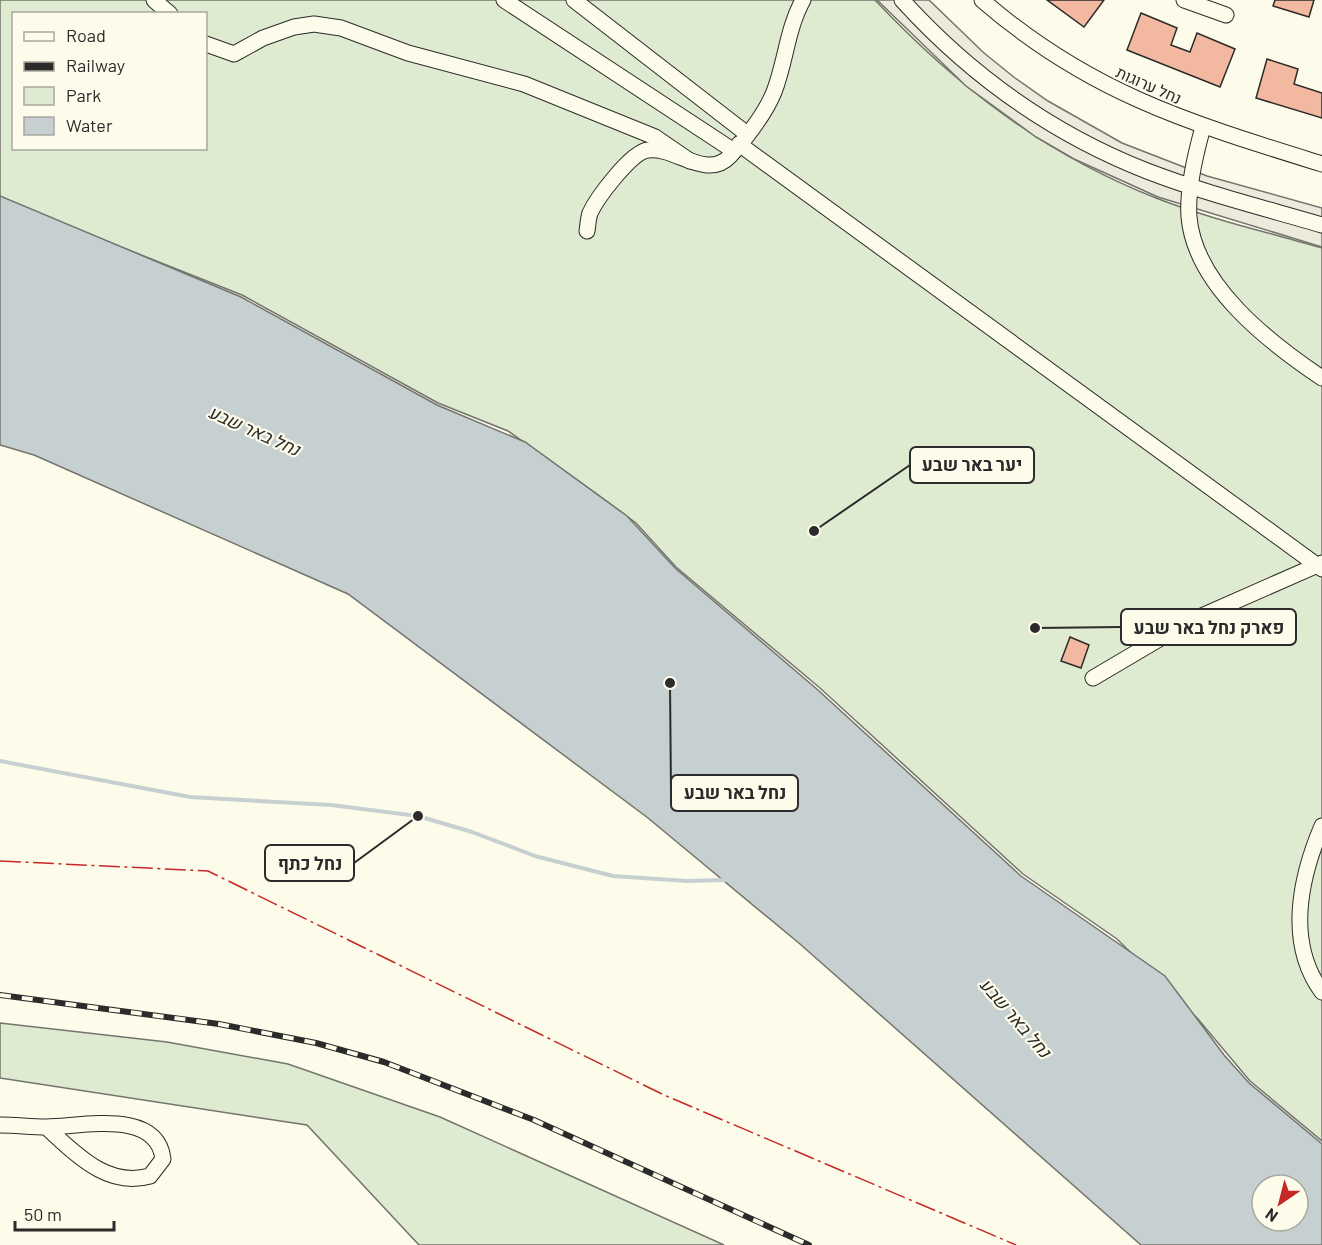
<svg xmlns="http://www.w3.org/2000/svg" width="1322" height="1245" viewBox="0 0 1322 1245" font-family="Barlow,Heebo,sans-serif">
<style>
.green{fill:#deebd1;stroke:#74746e;stroke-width:1.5;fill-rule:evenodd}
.parking{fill:#eceadb;stroke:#74746e;stroke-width:1.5}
.water{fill:#c7d0d0;stroke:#74746e;stroke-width:1.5;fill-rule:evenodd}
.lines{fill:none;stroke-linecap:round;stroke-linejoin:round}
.stream{stroke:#c7d0d0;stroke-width:4}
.building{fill:#f2b8a0;stroke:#2b2b2b;stroke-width:1.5}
.minor-casing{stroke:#2b2b2b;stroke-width:17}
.minor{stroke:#fdfbea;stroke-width:15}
.rail-casing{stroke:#2b2b2b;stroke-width:6}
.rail{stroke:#fdfbea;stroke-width:4;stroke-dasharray:11;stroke-linecap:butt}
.power{stroke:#c62828;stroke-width:1.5;stroke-dasharray:21 4.5 3 4.5;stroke-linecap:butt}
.labels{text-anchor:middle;stroke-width:4.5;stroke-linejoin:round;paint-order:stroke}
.street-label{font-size:16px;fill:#2b2b2b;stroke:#fdfbea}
.water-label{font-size:18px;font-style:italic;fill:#2b2b2b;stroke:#fdfbea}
.leader{fill:none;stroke:#2b2b2b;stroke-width:2}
.callout-dot{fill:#2b2b2b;stroke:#fdfbea;stroke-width:2}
.callout{fill:#fdfbea;stroke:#2b2b2b;stroke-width:2}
.callout-label{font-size:18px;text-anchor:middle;font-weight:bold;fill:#2b2b2b}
</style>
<rect width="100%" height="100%" fill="#fdfbea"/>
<!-- green -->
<g class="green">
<path d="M0,0H875C956,86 1046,155 1156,198C1210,219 1267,232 1322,248V1141L1250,1081L1198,1019L1117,939L1023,874L820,688L676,567L636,523L594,492L508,431L438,403L242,295L0,199ZM14,14H206V148H14Z"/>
<path d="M0,1023L167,1042L288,1064L440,1117L724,1245H419L307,1125L0,1078Z"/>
</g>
<!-- parking -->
<path class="parking" d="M877,0H929L984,53L1015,78L1048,101L1122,143L1207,176L1322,208V247L1158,197L1074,159L1036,137L966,86Z"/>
<!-- water -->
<path class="water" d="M0,196L241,297L437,405L525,442L627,516L675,568L818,690L1021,876L1165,976L1224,1055L1249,1083L1322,1144V1245H1141L800,944L648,818L348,594L34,455L0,445ZM1262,1185H1298V1221H1262Z"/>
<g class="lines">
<!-- stream -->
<path class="stream" d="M0,761L190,797L331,805L418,816L472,832L535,856L613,876L687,881L726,880"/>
</g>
<!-- building -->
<g class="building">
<path d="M1047,0H1104L1084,27Z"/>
<path d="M1275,0H1314L1309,17L1273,6Z"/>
<path d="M1141,13L1177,28L1171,45L1190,52L1197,33L1235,49L1220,87L1127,50Z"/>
<path d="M1267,59L1298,69L1294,84L1322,93V118L1256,98Z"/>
<path d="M1070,637L1089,645L1081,668L1061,661Z"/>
</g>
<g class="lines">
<defs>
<g id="minor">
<path d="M154,0L170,14"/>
<path d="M504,0L734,151"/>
<path d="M574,0L747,134"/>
<path d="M902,0C970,75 1053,134 1147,171C1204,193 1264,208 1322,225"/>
<path d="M982,0C1089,93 1190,123 1322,164"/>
<path d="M1184,0L1226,15"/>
<path d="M206,44L234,54L263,38L294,27L314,24L341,28L408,53L524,84L655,137L690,161"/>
<path d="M1203,127C1196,152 1187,191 1189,217C1195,286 1270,343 1322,378"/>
<path d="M739,144L1322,569"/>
<path d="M587,231C588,225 588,219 590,213C597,198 631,152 648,150C674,146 707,181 730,156C746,138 765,114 774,92C786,61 787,29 803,0"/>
<path d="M1093,678L1188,622L1322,563"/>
<path d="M1322,826C1300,878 1286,943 1322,992"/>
<path d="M0,1125C15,1125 31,1127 46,1127C80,1127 157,1108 163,1159L150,1176C107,1188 76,1154 46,1127"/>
</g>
</defs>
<!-- minor casing -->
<use href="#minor" class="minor-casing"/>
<!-- minor -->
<use href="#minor" class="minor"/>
<defs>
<path id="rail" d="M0,995L219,1024L316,1043L384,1062L534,1120L809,1245"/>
</defs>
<!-- rail casing -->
<use href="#rail" class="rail-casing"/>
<!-- rail -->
<use href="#rail" class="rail"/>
<!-- power -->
<path class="power" d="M0,861L208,871L664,1095L1016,1245"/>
</g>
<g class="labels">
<!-- street labels -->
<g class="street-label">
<text transform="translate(1149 85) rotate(24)" y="6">נחל ערוגות</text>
</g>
<!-- water labels -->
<g class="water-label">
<text transform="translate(254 431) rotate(24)" y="6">נחל באר שבע</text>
<text transform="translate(1015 1018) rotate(49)" y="6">נחל באר שבע</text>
</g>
</g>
<!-- callouts -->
<path class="leader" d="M814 531L910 465M1035 628L1121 627M670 683L671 793M418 816L354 863"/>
<g class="callout-dot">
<circle cx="814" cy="531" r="6"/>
<circle cx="1035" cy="628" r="6"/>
<circle cx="670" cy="683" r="6"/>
<circle cx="418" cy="816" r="6"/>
</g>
<g class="callout">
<rect x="910" y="447" width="124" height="36" rx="6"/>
<rect x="1121" y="609" width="175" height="36" rx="6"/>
<rect x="671" y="775" width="127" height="36" rx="6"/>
<rect x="265" y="845" width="89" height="36" rx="6"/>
</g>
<g class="callout-label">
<text x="972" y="471">יער באר שבע</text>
<text x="1209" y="634">פארק נחל באר שבע</text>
<text x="735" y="799">נחל באר שבע</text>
<text x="310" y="870">נחל כתף</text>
</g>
<!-- legend -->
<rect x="12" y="12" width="195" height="138" fill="#fdfbea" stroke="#a9a89e" stroke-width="1.5"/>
<rect x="24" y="32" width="30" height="9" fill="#fdfbea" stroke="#a9a89e" stroke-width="1.5"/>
<text x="66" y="42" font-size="18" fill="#2b2b2b">Road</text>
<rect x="24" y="62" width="30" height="9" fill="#2b2b2b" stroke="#a9a89e" stroke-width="1.5"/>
<text x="66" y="72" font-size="18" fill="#2b2b2b">Railway</text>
<rect x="24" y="87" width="30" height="18" fill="#deebd1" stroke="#a9a89e" stroke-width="1.5"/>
<text x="66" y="102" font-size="18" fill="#2b2b2b">Park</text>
<rect x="24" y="117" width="30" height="18" fill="#c7d0d0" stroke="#a9a89e" stroke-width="1.5"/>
<text x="66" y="132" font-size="18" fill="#2b2b2b">Water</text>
<!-- north arrow -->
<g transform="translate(1280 1203) rotate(215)"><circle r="28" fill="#fdfbea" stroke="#a9a89e" stroke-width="1.5"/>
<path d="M0-4.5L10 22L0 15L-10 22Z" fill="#c62828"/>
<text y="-9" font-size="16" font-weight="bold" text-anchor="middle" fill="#2b2b2b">N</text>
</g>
<!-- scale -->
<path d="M15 1221v9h99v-9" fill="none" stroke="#2b2b2b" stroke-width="3"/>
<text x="24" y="1221" font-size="18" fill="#2b2b2b" stroke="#fdfbea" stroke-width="4.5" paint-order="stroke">50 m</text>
</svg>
